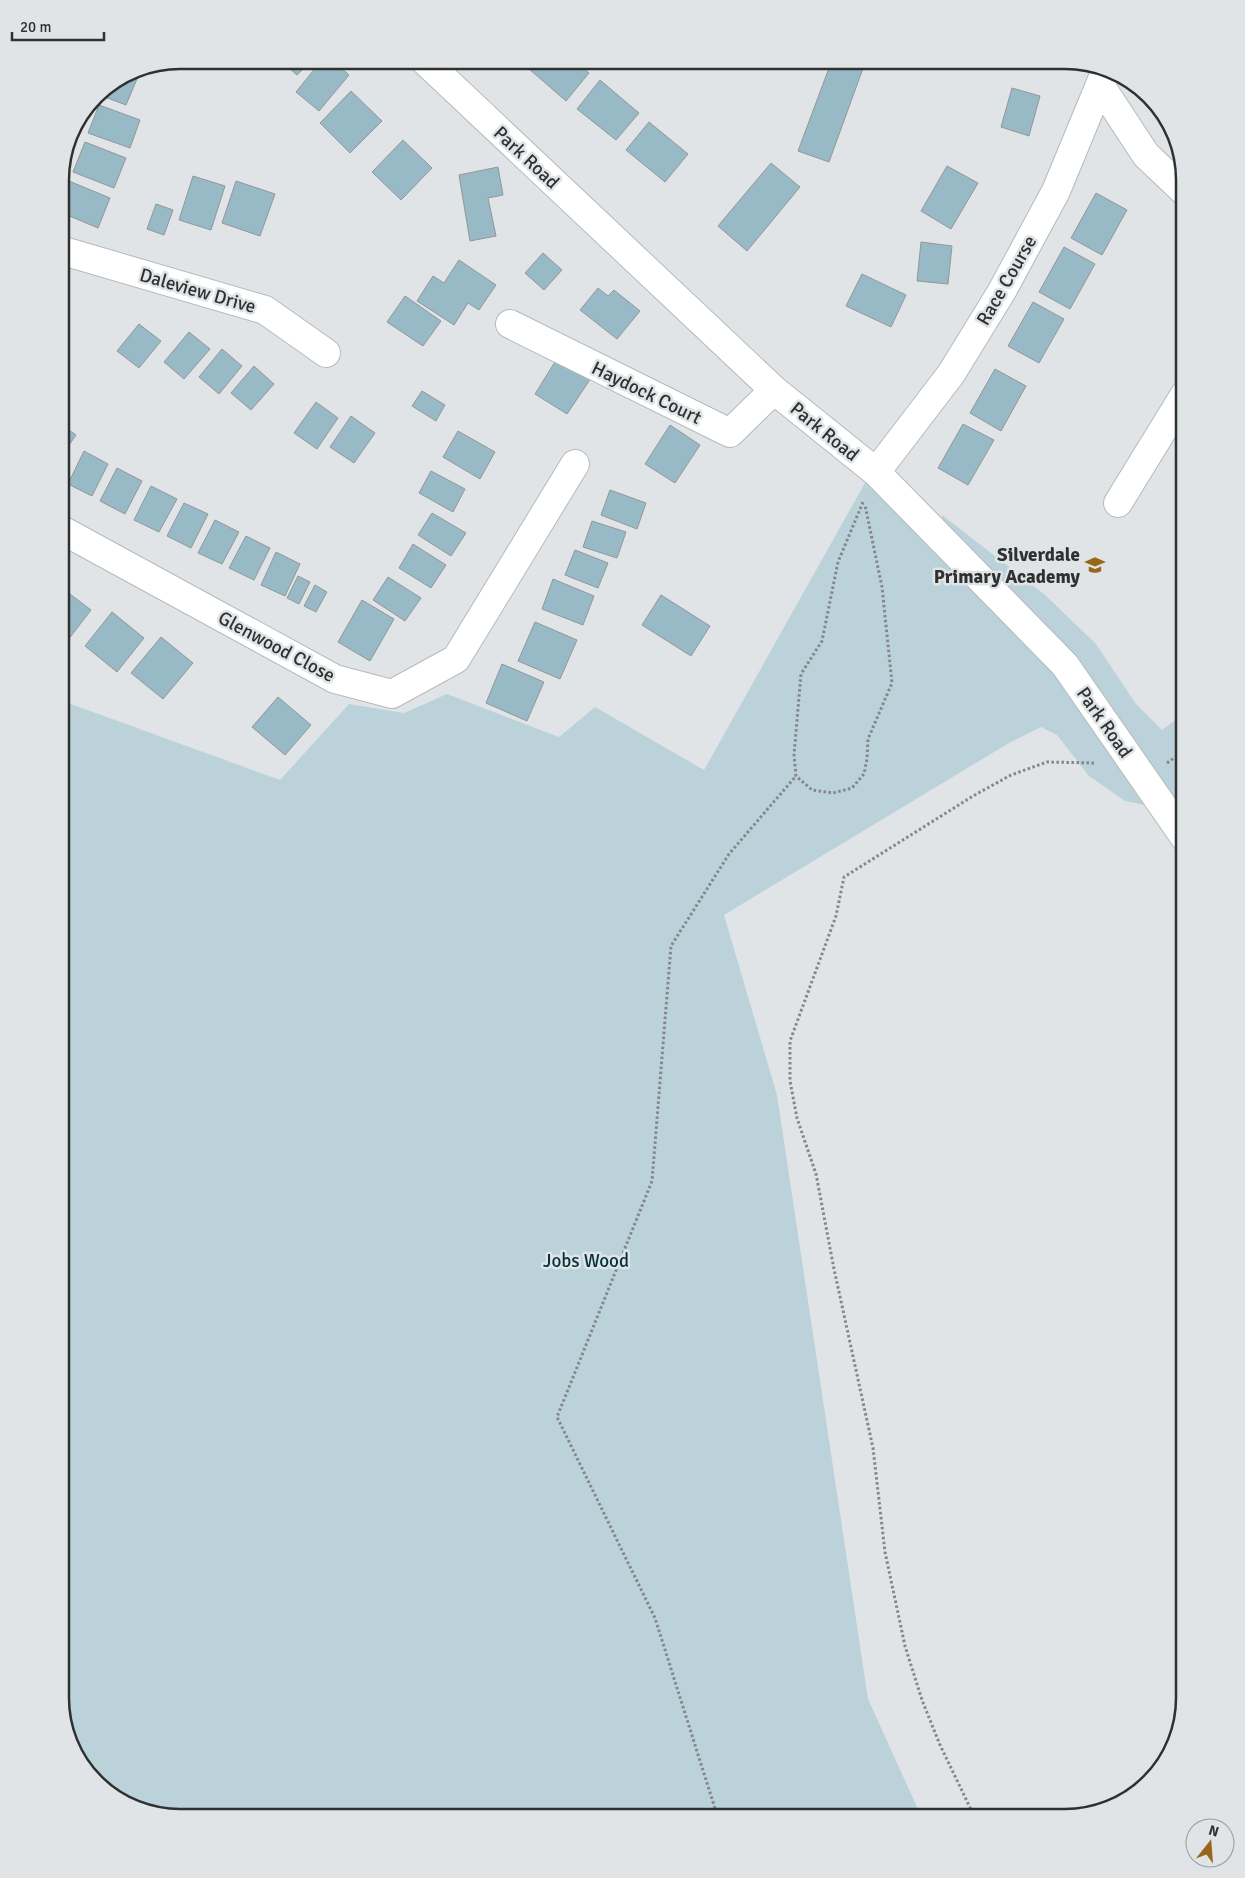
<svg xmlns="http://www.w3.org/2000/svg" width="1245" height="1878" viewBox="0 0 1245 1878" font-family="Signika,sans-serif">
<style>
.green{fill:#bcd2da}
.building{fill:#98b9c6;stroke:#939798}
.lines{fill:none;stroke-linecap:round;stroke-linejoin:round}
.minor-casing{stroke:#b6babb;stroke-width:30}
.path{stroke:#848788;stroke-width:3;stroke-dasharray:2.5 2.5;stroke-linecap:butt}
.minor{stroke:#fff;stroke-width:28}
.labels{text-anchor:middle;stroke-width:5;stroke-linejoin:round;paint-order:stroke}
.street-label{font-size:19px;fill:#2f3131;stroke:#e0e4e6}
.poi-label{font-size:19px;font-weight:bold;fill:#2f3131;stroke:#e0e4e6;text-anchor:end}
.park-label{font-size:19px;fill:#003240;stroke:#e0e4e6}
.rim{fill:none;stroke:#2f3131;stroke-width:2.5}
</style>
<rect width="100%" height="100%" fill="#e0e4e6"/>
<!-- green -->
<path class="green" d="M871,472L943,527L942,515L1044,594L1096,644L1136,704L1162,730L1185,712V813L1125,801L1089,776L1057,735L1041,727L1009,743L724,915L777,1095L868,1699L922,1818H172L113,1798L76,1758L60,1698V700L280,780L349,704L404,713L447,694L559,737L595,707L704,770Z"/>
<!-- building -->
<g class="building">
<path d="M280,60H312L297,75Z"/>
<path d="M322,60H332L349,75L319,111L296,92Z"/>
<path d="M534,60H574L589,73L566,101L528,68Z"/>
<path d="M832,60H866L829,162L798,151Z"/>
<path d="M990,60H1023L1020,69Z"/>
<path d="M126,75L137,79L126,105L97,94Z"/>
<path d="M600,80L639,113L616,140L577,109Z"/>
<path d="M1012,88L1040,96L1029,136L1001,127Z"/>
<path d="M351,91L382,121L350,153L320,123Z"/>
<path d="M99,105L140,120L130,148L88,133Z"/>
<path d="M649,122L688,154L665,182L626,150Z"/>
<path d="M403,140L432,168L401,200L372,172Z"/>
<path d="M85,142L126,158L114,188L73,172Z"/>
<path d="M771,163L800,187L747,251L718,226Z"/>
<path d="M947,166L978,183L951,229L921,211Z"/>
<path d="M498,167L503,195L488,198L496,236L470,241L459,175Z"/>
<path d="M193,176L225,186L211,230L179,220Z"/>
<path d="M69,181L110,198L98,228L60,212V204Z"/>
<path d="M236,181L275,194L260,236L222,223Z"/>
<path d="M1096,193L1127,210L1102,255L1071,238Z"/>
<path d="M156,204L173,210L164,235L147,229Z"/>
<path d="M921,242L952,246L948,284L917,281Z"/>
<path d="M1064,247L1095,264L1070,309L1039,292Z"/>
<path d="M543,253L562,270L544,290L525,273Z"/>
<path d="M459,260L496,285L479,310L468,303L454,325L417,301L433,276L444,283Z"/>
<path d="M862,274L906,295L891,327L846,306Z"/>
<path d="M598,288L608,296L614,290L640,311L617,339L580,310Z"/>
<path d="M405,296L441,321L423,346L387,322Z"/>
<path d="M1033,302L1064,319L1039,363L1008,346Z"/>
<path d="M139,324L161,341L139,368L117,351Z"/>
<path d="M189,332L210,349L184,379L164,362Z"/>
<path d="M222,349L242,366L219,394L199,377Z"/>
<path d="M558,357L591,378L567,414L535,394Z"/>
<path d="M254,366L274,384L251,410L231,393Z"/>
<path d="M995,369L1026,386L1001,431L970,413Z"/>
<path d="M422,391L445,405L436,421L412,406Z"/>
<path d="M316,402L338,418L317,449L294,433Z"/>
<path d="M351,416L375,433L354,463L330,447Z"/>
<path d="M60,424L76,435L60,458Z"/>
<path d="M963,424L994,440L968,485L938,468Z"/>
<path d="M670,425L700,445L675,483L645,464Z"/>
<path d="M458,431L495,452L480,479L443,457Z"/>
<path d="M84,451L108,464L92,496L68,484Z"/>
<path d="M117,468L142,481L125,514L100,501Z"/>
<path d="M431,471L465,489L453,512L419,493Z"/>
<path d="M151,486L177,499L159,532L134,520Z"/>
<path d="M610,490L646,503L637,529L601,515Z"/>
<path d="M184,503L208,514L191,548L167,536Z"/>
<path d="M432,513L466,533L451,556L418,535Z"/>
<path d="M215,520L239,532L222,564L198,553Z"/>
<path d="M592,521L626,532L617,558L583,547Z"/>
<path d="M246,536L270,548L254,580L229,568Z"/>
<path d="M413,544L446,565L431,588L399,568Z"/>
<path d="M575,550L608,563L598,588L565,575Z"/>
<path d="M276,552L300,564L285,596L261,585Z"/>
<path d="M298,576L310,582L299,604L287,598Z"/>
<path d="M388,577L421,598L405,621L373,600Z"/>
<path d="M553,579L594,596L583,625L542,609Z"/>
<path d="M315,585L327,592L316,612L304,606Z"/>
<path d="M66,591L91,610L68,640L60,634V598Z"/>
<path d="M661,595L710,626L691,656L642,625Z"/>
<path d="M362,600L394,619L370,661L338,642Z"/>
<path d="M112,612L144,638L117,672L85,646Z"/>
<path d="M535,622L577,640L560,679L518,661Z"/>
<path d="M161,637L193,663L163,699L131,673Z"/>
<path d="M502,664L544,682L527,721L486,703Z"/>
<path d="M278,697L311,725L285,755L252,727Z"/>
</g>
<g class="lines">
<defs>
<g id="minor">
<path d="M424,60L774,390L876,472L1065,665L1185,838"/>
<path d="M1100,85L1146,155L1185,192"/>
<path d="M60,250L265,310L326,353"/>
<path d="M510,324L730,433L774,390"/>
<path d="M876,472L951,374L1002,291L1056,191L1106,70"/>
<path d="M1118,503L1185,394"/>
<path d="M60,529L335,679L392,694L456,659L575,464"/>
</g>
</defs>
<!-- minor casing -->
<use href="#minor" class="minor-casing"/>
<!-- path -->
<g class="path">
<path d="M863,502L838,562L822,641L801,674L794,755L796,776L812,790L833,793L852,788L864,774L867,759L868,739L892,683L882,587L865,505"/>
<path d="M1167,763L1185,750"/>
<path d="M718,1818L655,1618L557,1417L652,1181L671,946L729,854L796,776"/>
<path d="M975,1818L940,1745L922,1700L905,1646L885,1552L873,1448L834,1269L816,1174L797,1118L790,1081V1041L836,916L844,877L973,796L1011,775L1047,762L1096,763"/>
</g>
<!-- minor -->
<use href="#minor" class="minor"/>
</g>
<!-- icons -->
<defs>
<symbol id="school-bare" viewBox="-9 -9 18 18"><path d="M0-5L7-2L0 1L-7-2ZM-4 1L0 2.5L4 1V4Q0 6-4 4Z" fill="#986719" stroke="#e0e4e6" stroke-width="2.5" paint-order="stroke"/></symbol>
</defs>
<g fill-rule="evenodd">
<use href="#school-bare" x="1081" y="551" width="28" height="28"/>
</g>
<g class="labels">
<!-- street labels -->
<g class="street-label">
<text transform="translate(527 157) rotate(43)" y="7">Park Road</text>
<text transform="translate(1006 280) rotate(-60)" y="7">Race Course</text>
<text transform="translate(198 290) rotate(16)" y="7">Daleview Drive</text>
<text transform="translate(647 392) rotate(26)" y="7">Haydock Court</text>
<text transform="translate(825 431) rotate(39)" y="7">Park Road</text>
<text transform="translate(277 646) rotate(28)" y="7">Glenwood Close</text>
<text transform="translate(1105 722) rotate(55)" y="7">Park Road</text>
</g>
<!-- poi labels -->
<g class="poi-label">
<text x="1080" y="561">Silverdale<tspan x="1080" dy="22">Primary Academy</tspan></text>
</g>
<!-- park labels -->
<g class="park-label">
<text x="586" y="1267">Jobs Wood</text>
</g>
</g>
<!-- crop -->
<path d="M0 0H1245V1878H0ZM180 69H1065A111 111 0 0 1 1176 180V1698A111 111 0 0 1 1065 1809H180A111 111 0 0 1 69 1698V180A111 111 0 0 1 180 69Z" fill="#e0e4e6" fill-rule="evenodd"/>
<path class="rim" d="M180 69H1065A111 111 0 0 1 1176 180V1698A111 111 0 0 1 1065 1809H180A111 111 0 0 1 69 1698V180A111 111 0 0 1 180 69Z"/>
<!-- north arrow -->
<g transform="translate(1210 1843) rotate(17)"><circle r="24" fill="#e0e4e6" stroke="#999c9e"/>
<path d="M0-4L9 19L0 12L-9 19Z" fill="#986719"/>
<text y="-8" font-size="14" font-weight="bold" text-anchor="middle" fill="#2f3131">N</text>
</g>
<!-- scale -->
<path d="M12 32v8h92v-8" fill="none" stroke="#2f3131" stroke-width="2.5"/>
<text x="20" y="32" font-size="15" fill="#2f3131" stroke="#e0e4e6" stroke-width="4" paint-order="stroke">20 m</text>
</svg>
